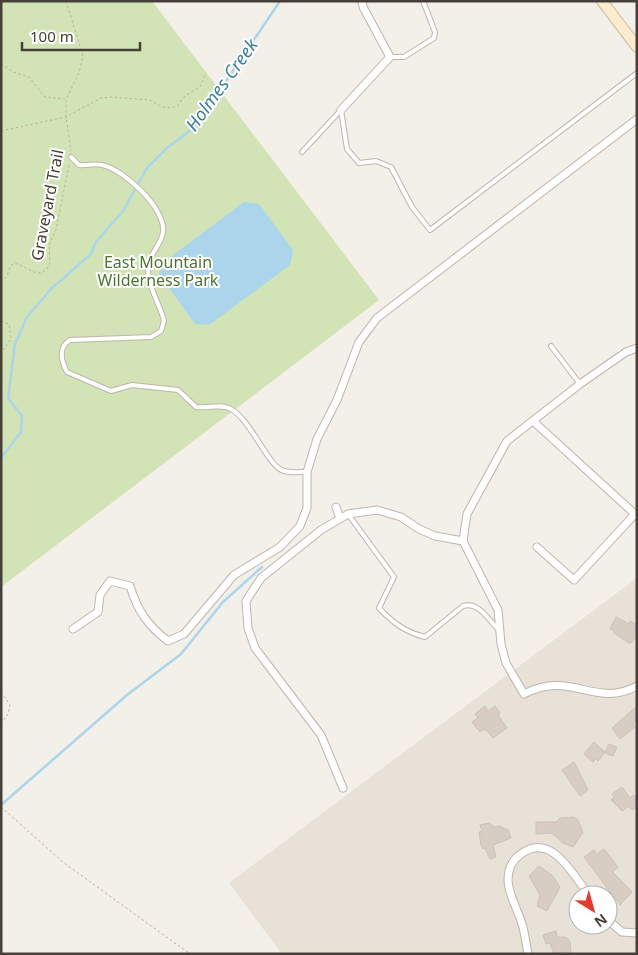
<svg xmlns="http://www.w3.org/2000/svg" width="638" height="955" viewBox="0 0 638 955" font-family="'Noto Sans',sans-serif">
<style>
.residential{fill:#e7e1d7;fill-rule:evenodd}
.green{fill:#d2e4b5}
.water{fill:#aad5eb}
.lines{fill:none;stroke-linecap:round;stroke-linejoin:round}
.stream{stroke:#aad5eb;stroke-width:2.5}
.building{fill:#d7cdc2;stroke:#cec2b3}
.lane-casing{stroke:#beb6ac;stroke-width:6}
.street-casing{stroke:#beb6ac;stroke-width:9}
.secondary-casing{stroke:#cfbe9c;stroke-width:12}
.path{stroke:#bfb19e;stroke-width:1;stroke-dasharray:2.5 2.5;stroke-linecap:butt}
.lane{stroke:#fff;stroke-width:4}
.street{stroke:#fff;stroke-width:7}
.secondary{stroke:#faeccc;stroke-width:10}
.labels{text-anchor:middle;stroke-width:4;stroke-linejoin:round;paint-order:stroke}
.street-label{font-size:16px;fill:#464038;stroke:#fff}
.park-label{font-size:16px;fill:#4e742f;stroke:#fff}
.water-label{font-size:18px;font-style:italic;fill:#377da2;stroke:#fff}
</style>
<rect width="100%" height="100%" fill="#f3efe9"/>
<!-- residential -->
<path class="residential" d="M637,578V954H282L229,883ZM578,895H608V925H578Z"/>
<!-- green -->
<path class="green" d="M1,1H152L379,300L1,587Z"/>
<!-- water -->
<path class="water" d="M244,202L259,204L293,250L290,265L209,325L195,324L159,274L161,264Z"/>
<g class="lines">
<!-- stream -->
<g class="stream">
<path d="M1,458L21,432L22,416L8,398L15,344L27,317L51,289L91,254L96,242L123,211L147,168L167,148L196,126L280,1"/>
<path d="M1,805L127,695L181,654L223,602L262,567"/>
</g>
</g>
<!-- building -->
<g class="building">
<path d="M616,617L629,624L630,621L637,625V640L634,638L631,643H629L614,633V631L610,629Z"/>
<path d="M485,706L488,711L495,706L500,713L498,715L507,728L493,738L485,729L480,732L472,722L478,718L475,714Z"/>
<path d="M637,706V721L633,724L635,727L620,739L612,728Z"/>
<path d="M594,742L605,752L598,761L596,759L593,762L584,754Z"/>
<path d="M609,744L617,747L613,756L605,753Z"/>
<path d="M574,762L588,790L580,796L562,770Z"/>
<path d="M622,787L630,798L634,795L637,799V807L632,810L629,806L622,811L611,800L614,797L612,794Z"/>
<path d="M574,817L578,820L583,833L573,847L563,843L552,833L536,834V822H557L560,818Z"/>
<path d="M489,823L494,827L499,826L508,830L511,838L493,845L496,857L490,859L485,848L483,849L481,845L479,832L482,831L480,825Z"/>
<path d="M604,849L618,867L613,872L632,892L620,905L584,857L594,850L597,854Z"/>
<path d="M539,866L552,875L560,887L547,911L537,906L540,895L529,876Z"/>
<path d="M556,931L557,937H566L570,942L571,954H554L550,943L546,944L543,935Z"/>
</g>
<g class="lines">
<defs>
<g id="lane">
<path d="M390,57H404L434,38L435,32L423,1"/>
<path d="M341,110L347,149L359,163L376,161L391,167L412,207L430,230L637,73"/>
<path d="M302,152L341,110"/>
<path d="M71,157L79,165C86,166 94,163 102,165C123,169 166,208 163,232C161,246 147,256 148,271C149,290 160,304 164,321L161,331L151,337L70,340C58,347 61,361 67,372L111,391L132,385L178,390L196,407C207,409 221,403 231,409C252,421 268,467 284,471C291,473 300,472 307,472"/>
<path d="M551,346L580,384"/>
<path d="M348,514L394,577L379,608C392,622 405,632 425,637L463,606C478,601 488,619 498,629"/>
</g>
<g id="street">
<path d="M341,110L390,57L363,7L362,1"/>
<path d="M637,348L626,352L580,384L507,441L467,514L463,541L498,610L501,644L506,663L524,694C571,669 595,709 637,686"/>
<path d="M533,421L637,516"/>
<path d="M336,507L340,518"/>
<path d="M537,547L574,580L635,514"/>
<path d="M73,629L98,612L100,595L110,581L130,586C137,610 148,626 168,641L184,634L234,575L280,547L300,526L307,508V472L317,439L337,400L359,342L377,318L637,119"/>
<path d="M343,788L321,735L255,648L248,628L246,601L261,578L321,530L348,514L377,510L401,517L419,529L435,536L463,541"/>
<path d="M608,920L622,932L637,933"/>
<path d="M528,954C526,944 525,933 522,924C518,910 508,894 508,880C508,869 512,860 521,854C551,831 573,875 589,895"/>
</g>
<path id="secondary" d="M602,1L637,47"/>
</defs>
<!-- lane casing -->
<use href="#lane" class="lane-casing"/>
<!-- street casing -->
<use href="#street" class="street-casing"/>
<!-- secondary casing -->
<use href="#secondary" class="secondary-casing"/>
<!-- path -->
<g class="path">
<path d="M66,1L83,56L79,73L66,99V117L71,151"/>
<path d="M1,64L13,72L29,77L45,97L65,99"/>
<path d="M1,131L66,117L101,98L111,97L150,100L162,107L172,108L177,106L185,96L200,87L206,73"/>
<path d="M1,282L7,276L10,266L15,263L34,272L41,273L47,269L50,263L49,245L56,230L69,165"/>
<path d="M1,321L9,324L11,339L1,353"/>
<path d="M1,692L10,705L8,714L1,724"/>
<path d="M1,807L64,863L190,954"/>
</g>
<!-- lane -->
<use href="#lane" class="lane"/>
<!-- street -->
<use href="#street" class="street"/>
<!-- secondary -->
<use href="#secondary" class="secondary"/>
</g>
<g class="labels">
<!-- street labels -->
<g class="street-label">
<text transform="translate(47 205) rotate(-79)" y="6">Graveyard Trail</text>
</g>
<!-- park labels -->
<g class="park-label">
<text x="158" y="268">East Mountain<tspan x="158" dy="18">Wilderness Park</tspan></text>
</g>
<!-- water labels -->
<g class="water-label">
<text transform="translate(222 85) rotate(-54)" y="6">Holmes Creek</text>
</g>
</g>
<!-- border -->
<rect width="638" height="955" fill="none" stroke="#464038" stroke-width="5"/>
<!-- north arrow -->
<g transform="translate(593 910) rotate(143)"><circle r="24" fill="#ffffff" stroke="#b5b3af"/>
<path d="M0-4L9 19L0 12L-9 19Z" fill="#e9382a"/>
<text y="-8" font-size="14" font-weight="bold" text-anchor="middle" fill="#464038">N</text>
</g>
<!-- scale -->
<path d="M22 42v8h118v-8" fill="none" stroke="#464038" stroke-width="2.5"/>
<text x="30" y="42" font-size="15" fill="#464038" stroke="#ffffff" stroke-width="4" paint-order="stroke">100 m</text>
</svg>
